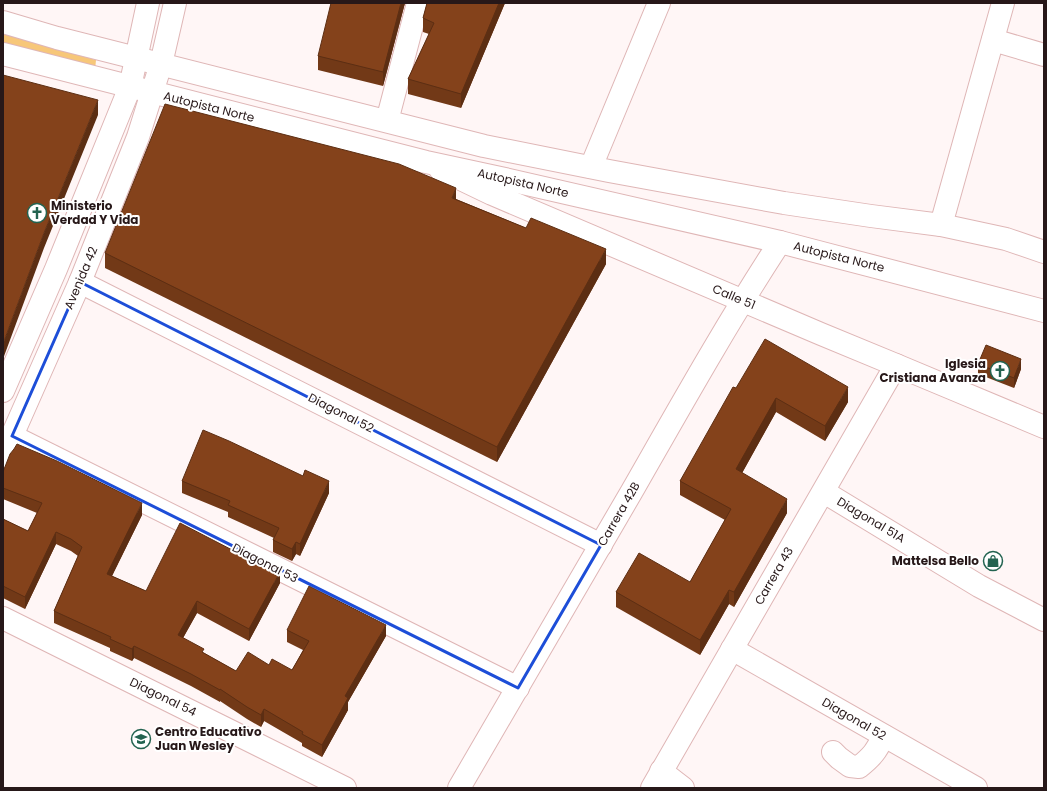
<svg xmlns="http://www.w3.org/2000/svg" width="1047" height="791" viewBox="0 0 1047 791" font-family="Poppins,sans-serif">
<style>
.green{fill:#f7c779}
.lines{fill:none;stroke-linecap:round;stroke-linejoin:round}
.minor-casing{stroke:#dfb6b6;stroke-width:24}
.major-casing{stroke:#dfb6b6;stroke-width:24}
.minor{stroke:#fff;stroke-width:22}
.major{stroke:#fff;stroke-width:22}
.wall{fill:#723917}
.shaded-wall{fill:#5c2e13}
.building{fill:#84421b;stroke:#5c2e13}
.marked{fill:none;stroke:#1d4ed8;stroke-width:3;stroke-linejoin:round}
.labels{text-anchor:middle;stroke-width:4;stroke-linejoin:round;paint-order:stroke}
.street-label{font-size:12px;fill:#271819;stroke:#fff}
.poi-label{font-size:12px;font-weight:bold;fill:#271819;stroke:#fff;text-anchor:start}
</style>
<rect width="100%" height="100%" fill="#fff6f6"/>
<!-- green -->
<path class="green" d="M3,34L96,60L95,70L3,43Z"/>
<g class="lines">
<defs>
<g id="minor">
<path d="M993,40L1044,55"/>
<path d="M387,121L418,3"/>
<path d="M591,167L659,3"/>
<path d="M440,169L492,194L821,334L896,365L1044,427"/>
<path d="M941,225L1003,3"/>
<path d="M80,282L601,545"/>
<path d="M3,391L56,269L130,87L148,3"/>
<path d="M12,436L518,688"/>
<path d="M3,456L80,282L138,137L161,64L175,3"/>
<path d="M824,492L979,586L1044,620"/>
<path d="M3,618L345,788"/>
<path d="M732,649L976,788"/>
<path d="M833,752L839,758L850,766L859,767C873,756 876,751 884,736"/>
<path d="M661,771L683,788"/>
<path d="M459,788C517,689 575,590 632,491C680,407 727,323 780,242"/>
<path d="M652,788L896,365"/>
</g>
<g id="major">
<path d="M3,22L57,38L484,146L609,171L784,203L871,216L941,225L1006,239L1044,252"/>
<path d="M3,54L426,162L505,179L780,242L1044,311"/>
</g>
</defs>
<!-- minor casing -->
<use href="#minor" class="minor-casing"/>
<!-- major casing -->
<use href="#major" class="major-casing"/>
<!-- minor -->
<use href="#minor" class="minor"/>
<!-- major -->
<use href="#major" class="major"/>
</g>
<!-- wall -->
<g class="wall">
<path d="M405,3L383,86L318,70V56Z"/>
<path d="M427,3H505L461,108L408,94V79L429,34L423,32V18Z"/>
<path d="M456,199L526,228L606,264L497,462L105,268V253Z"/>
<path d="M978,364L1021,369L1014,388L978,374Z"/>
<path d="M736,388L848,402L825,441L776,412L742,473L787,513L734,607L729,604L700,655L616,607V592L690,582L725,520L680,495V481Z"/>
<path d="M3,472L142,515L112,576L146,591L280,583L249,641L197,613L183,638L204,653L236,671L269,665L292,670L303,650L287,642V630L386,636L348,702V710L322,757L302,746V743L264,721L261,727L247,719L220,701V702L191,686L134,658L132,661L110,651V648L54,623V611L78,556L71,551L56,544L25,609L3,598V519L28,531L37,513L3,499Z"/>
<path d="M182,481L329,493L300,556L296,554L292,561L273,552V540L274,538L228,517V512L182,493Z"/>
</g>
<!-- shaded-wall -->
<g class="shaded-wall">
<path d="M401,3H405L383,86V72Z"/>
<path d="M499,3H505L461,108V94Z"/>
<path d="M98,100V115L44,248L3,359V344L44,233Z"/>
<path d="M456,188V202L452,198Z"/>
<path d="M606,249V264L497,462V447Z"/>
<path d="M1021,359V369L1014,388V378Z"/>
<path d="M848,387V402L825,441V426Z"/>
<path d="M776,398V412L736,484V469Z"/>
<path d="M329,481V493L300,556V544Z"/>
<path d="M787,499V513L734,607V592Z"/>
<path d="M142,503V515L107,586V574Z"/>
<path d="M56,532V544L25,609V597Z"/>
<path d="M296,542V554L292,561V549Z"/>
<path d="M280,572V583L249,641V629Z"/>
<path d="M729,590V604L700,655V640Z"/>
<path d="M197,601V613L178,647V635Z"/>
<path d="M386,625V636L348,702V710L322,757V745L345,696Z"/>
<path d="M134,646V658L132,661V649Z"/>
<path d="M264,709V721L261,727V715Z"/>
</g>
<!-- building -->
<g class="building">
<path d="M331,3H401L383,72L318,56Z"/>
<path d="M427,3H499L461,94L408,79L434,23L423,18Z"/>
<path d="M3,75L98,100L44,233L3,344Z"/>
<path d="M165,104L399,164L456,188L452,198L526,228L531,218L606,249L497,447L105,253Z"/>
<path d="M765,339L848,387L825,426L776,398L736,469L787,499L734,592L729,590L700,640L616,592L639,553L690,582L731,509L680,481L733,387L736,388Z"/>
<path d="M986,345L1021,359L1014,378L978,364Z"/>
<path d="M203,430L229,441L303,476L305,470L329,481L300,544L296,542L292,549L273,540L279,528L228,505L230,501L182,481Z"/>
<path d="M17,444L57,461L142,503L107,574L146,591L180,523L238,553L239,551L280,572L249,629L197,601L178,635L204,649L202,652L236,671L248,652L269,665L272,659L292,670L309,641L287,630L309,586L386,625L345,696L348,698L322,745L302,734L303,732L264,709L261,715L247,707L220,689V690L191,674L134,646L132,649L110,639L111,637L54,611L82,547L71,539L56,532L25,597L3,586V519L28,531L42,503L3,488V472L10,454L14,449Z"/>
</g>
<!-- marked area -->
<path class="marked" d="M80,282L601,545L518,688L12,436Z"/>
<!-- icons -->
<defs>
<symbol id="church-ring" viewBox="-11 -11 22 22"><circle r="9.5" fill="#fff" stroke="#236350" stroke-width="1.5"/><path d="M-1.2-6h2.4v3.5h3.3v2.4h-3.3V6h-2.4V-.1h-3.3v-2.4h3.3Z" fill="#236350"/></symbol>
<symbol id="shop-ring" viewBox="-11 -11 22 22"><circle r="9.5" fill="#fff" stroke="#236350" stroke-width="1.5"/><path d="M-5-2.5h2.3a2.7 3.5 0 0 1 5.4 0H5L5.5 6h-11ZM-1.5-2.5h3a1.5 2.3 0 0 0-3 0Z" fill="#236350"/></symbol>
<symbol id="school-ring" viewBox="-11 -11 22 22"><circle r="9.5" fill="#fff" stroke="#236350" stroke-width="1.5"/><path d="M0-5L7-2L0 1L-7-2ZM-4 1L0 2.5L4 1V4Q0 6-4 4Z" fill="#236350"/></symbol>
</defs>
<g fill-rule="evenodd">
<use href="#church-ring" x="26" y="202" width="22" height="22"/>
<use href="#church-ring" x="989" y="360" width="22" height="22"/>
<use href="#shop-ring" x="982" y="550" width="22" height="22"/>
<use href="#school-ring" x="130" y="728" width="22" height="22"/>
</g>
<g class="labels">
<!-- street labels -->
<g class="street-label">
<text transform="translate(209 107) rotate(14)" y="4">Autopista Norte</text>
<text transform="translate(523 183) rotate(13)" y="4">Autopista Norte</text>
<text transform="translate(839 257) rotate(14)" y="4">Autopista Norte</text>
<text transform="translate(81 278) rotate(-67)" y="4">Avenida 42</text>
<text transform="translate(734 297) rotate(23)" y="4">Calle 51</text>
<text transform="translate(341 413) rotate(27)" y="4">Diagonal 52</text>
<text transform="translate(619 514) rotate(-60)" y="4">Carrera 42B</text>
<text transform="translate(871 520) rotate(31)" y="4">Diagonal 51A</text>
<text transform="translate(265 563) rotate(27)" y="4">Diagonal 53</text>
<text transform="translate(774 576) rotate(-60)" y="4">Carrera 43</text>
<text transform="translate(163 697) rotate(26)" y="4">Diagonal 54</text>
<text transform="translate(854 719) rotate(30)" y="4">Diagonal 52</text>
</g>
<!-- poi labels -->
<g class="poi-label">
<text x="51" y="210">Ministerio<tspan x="51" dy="14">Verdad Y Vida</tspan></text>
<text x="986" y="368" text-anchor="end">Iglesia<tspan x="986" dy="14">Cristiana Avanza</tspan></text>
<text x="979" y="565" text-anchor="end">Mattelsa Bello</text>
<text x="155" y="736">Centro Educativo<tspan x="155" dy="14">Juan Wesley</tspan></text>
</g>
</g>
<!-- border -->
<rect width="1047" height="791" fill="none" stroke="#271819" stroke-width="8"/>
</svg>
